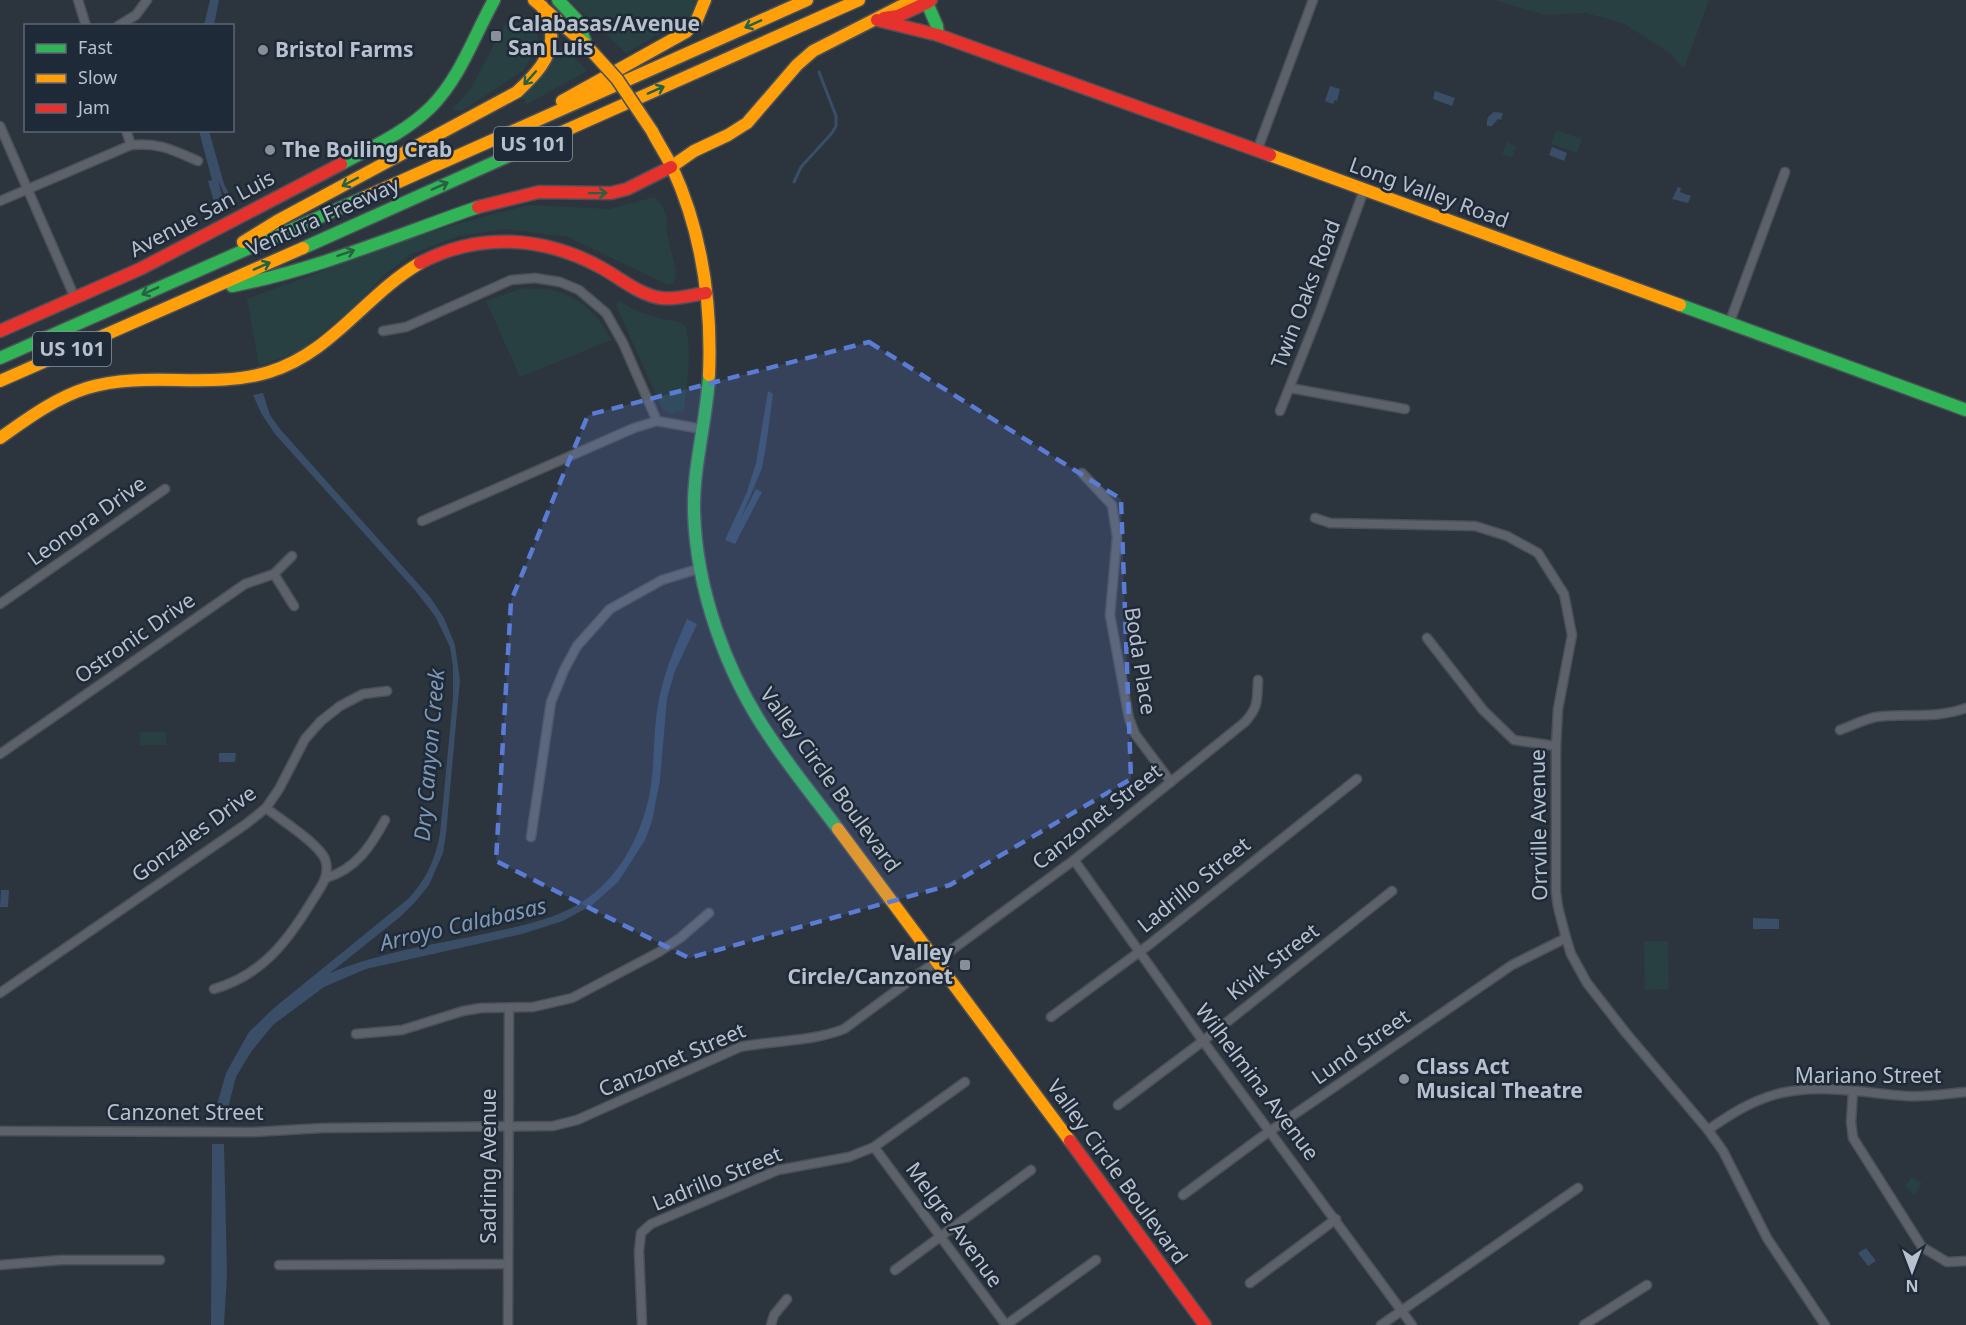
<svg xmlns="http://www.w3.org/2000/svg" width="1966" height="1325" viewBox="0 0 1966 1325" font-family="'Noto Sans',sans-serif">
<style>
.green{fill:#294043}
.water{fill:#3a4e68}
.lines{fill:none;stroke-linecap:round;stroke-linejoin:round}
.stream{stroke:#3a4e68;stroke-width:3}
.street-casing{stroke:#4b5057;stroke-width:11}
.fast-casing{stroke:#4b5057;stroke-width:15}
.slow-casing{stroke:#4b5057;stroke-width:15}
.jam-casing{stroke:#4b5057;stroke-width:15}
.street{stroke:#5d626a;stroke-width:8}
.fast{stroke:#30b455;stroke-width:12}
.slow{stroke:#ff9f0a;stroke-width:12}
.jam{stroke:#e5322d;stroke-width:12}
.slow-bridge-casing{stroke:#4b5057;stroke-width:15;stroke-linecap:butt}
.slow-bridge{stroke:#ff9f0a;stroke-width:12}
.oneway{stroke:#266144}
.marked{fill:#5b7cd4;fill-opacity:0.2;stroke:#5b7cd4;stroke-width:4.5;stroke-dasharray:12 8;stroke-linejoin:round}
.poi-dot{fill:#878f9b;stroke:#1f2a38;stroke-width:2}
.labels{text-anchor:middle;stroke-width:5;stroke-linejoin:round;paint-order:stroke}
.shield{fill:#1f2a38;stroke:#8a93a0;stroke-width:1.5}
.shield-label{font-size:20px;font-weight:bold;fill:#b8c0cd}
.poi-label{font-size:21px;font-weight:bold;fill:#b8c0cd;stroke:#1f2a38;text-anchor:start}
.street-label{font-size:21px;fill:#b8c0cd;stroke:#1f2a38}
.water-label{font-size:22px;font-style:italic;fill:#7e97b4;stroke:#1f2a38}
</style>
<rect width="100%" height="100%" fill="#2c343d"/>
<!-- green -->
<g class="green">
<path d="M569,0H696L692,15L626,53Z"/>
<path d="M1495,0H1709L1684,69L1671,54L1623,23L1585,13L1544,15Z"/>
<path d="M523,14L537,24L539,45L523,71L462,111L452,110L471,88L509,17Z"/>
<path d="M564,47L587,71L527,104L521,95L541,75L559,48Z"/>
<path d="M1556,130L1582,139L1577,153L1551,144Z"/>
<path d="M1507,142L1516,146L1512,158L1502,154Z"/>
<path d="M654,197L662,205L667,219L666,228L676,272L674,283L668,285L568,237L506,229L459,236L411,254L383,276L354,307L300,351L259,366L247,299L417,236L489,215L530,205L610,209Z"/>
<path d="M523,288C532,290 542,288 551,290C579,296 599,315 611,340L520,377L486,301Z"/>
<path d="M619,301C631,308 644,315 659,318C668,321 678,320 686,326C692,352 687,383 684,409L681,412L675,411L674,415L663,410L616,305Z"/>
<rect x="140" y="732" width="26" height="13"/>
<path d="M1644,941H1668L1669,989L1645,990Z"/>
<path d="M1912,1177L1922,1183L1914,1195L1905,1186Z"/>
</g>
<!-- water -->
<g class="water">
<path d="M210,0H219L214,25H204Z"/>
<path d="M1330,86L1340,89L1337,101L1335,100L1333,104L1325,101Z"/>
<path d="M1435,91L1455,98L1452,106L1433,99Z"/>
<path d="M1494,112L1503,113L1501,120L1498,119L1492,126H1487C1486,119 1488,116 1494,112Z"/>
<path d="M199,131H209L224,184L231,197L227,200L218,180L225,208L217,212L208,181L212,180Z"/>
<path d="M1552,147L1567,153L1564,161L1549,155Z"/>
<path d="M1678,187L1681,188L1680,192L1691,196L1688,203L1672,199Z"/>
<path d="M768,391L773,394L766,446L762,468L740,520L756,489L762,492L735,544L725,540L747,492L756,463Z"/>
<path d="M263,393L270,415L280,429L430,597L444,618L455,645L460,680L446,834L443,853L429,885L417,900L400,917L330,973C381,952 436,944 489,933C519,926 548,921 575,906C612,886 635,848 646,809C656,776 652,739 658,705C663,675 675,647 687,619L697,624L675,671L667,698L660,780L652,821L645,840L618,882L592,905L563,921L522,934L366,969L324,987L273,1025L251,1052L236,1077L225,1119H213L226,1073L249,1032L274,1008L408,899C426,880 435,860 440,834L453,698V667L450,647L435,616L414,589L275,434L261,413L253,395Z"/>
<path d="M219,753H236L235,762H219Z"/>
<path d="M1,890H9L8,907H0Z"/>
<path d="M1753,918L1779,919V929H1753Z"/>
<path d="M212,1144H224L227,1274L224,1325H211Z"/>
<path d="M1866,1248L1876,1261L1868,1266L1858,1253Z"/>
</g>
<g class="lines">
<!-- stream -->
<path class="stream" d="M794,182L801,167L832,133L836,126V116L819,72"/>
<defs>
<g id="street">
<path d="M78,0L86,26"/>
<path d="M118,26L136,15L147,0"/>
<path d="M0,126L75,298"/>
<path d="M126,130L131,145"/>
<path d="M1257,151L1313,0"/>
<path d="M0,201L131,145C158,142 173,150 198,161"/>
<path d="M1729,324L1785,172"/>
<path d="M383,331L406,327L511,280L535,278L560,282L579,290L606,313L623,343L657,421"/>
<path d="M1290,388L1405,409"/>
<path d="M1280,411L1319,313L1364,190"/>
<path d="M1082,473L1112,505L1117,537L1110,615L1129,718L1135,734L1171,782"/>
<path d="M1315,518L1330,523L1475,526L1507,536L1538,553L1564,594L1572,635L1558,709L1556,746V892L1558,907L1566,938L1571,954L1587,983L1626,1033L1708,1130L1723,1151L1767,1238L1825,1325"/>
<path d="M422,521L634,428L657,421L702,429"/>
<path d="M274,574L294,606"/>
<path d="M0,604L165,489"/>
<path d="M1427,638L1483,710L1514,740L1556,746"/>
<path d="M1840,730C1852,726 1864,719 1876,717C1906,713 1937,719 1966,708"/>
<path d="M0,754L245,584L274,574L292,556"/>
<path d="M531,837L551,702L564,670L577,646L610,609L662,580L701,568"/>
<path d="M1074,860L1203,1041L1412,1325"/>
<path d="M326,878C356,869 371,846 385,820"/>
<path d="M214,989C262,975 287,942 312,901C320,888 331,876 325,859C318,843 281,820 266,808"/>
<path d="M0,993L246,824L266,808L279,789L305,739L321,721L340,706L363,694L387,691"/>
<path d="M1051,1017L1150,944L1357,779"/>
<path d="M356,1034L402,1030L463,1011L481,1008L533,1007L572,998L659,952L680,938L709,913"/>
<path d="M1853,1091L1851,1122L1853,1138L1922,1247L1947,1262L1965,1261"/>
<path d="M1118,1105L1203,1041L1392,891"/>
<path d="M1708,1130C1729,1115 1751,1101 1777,1094C1819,1083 1864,1093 1906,1096C1926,1097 1946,1094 1966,1092"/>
<path d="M0,1131L253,1132L323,1128L553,1126L577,1120L740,1047C775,1040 811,1042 844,1029L1074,860L1245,722C1259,707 1257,699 1258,680"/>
<path d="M874,1147L1006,1325"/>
<path d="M1183,1195L1260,1138L1512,965L1566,938"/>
<path d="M0,1265L61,1260H160"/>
<path d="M279,1265L507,1264"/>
<path d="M895,1270L1031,1170"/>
<path d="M1250,1283L1336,1219"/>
<path d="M508,1325L509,1008"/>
<path d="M642,1325L639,1251L641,1233L651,1224L778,1170L849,1157L874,1147L965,1082"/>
<path d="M771,1325L774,1315L787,1299"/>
<path d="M1006,1325L1096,1260"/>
<path d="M1381,1325L1578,1188"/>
<path d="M1584,1325L1647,1285"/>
</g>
<g id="fast">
<path d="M558,0L576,19L585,41"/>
<path d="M927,3L937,26L938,35"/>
<path d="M341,164C372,147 406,132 431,107C460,78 474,36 494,0"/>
<path d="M303,248L544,140"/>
<path d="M232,286C316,270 397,235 478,207"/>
<path d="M1680,305L1966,410"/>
<path d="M0,358L365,197"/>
<path d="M709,375C707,420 693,465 694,511C696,589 726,673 770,737C791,769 815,798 838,829"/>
</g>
<g id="slow">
<path d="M534,0L586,45"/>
<path d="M562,101L686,32L696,22L705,0"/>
<path d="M652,131C658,143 666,155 672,167C702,232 712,304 709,375"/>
<path d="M544,140L859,0"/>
<path d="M1270,155L1680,305"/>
<path d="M671,167L694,151L728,135L747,123L797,65L813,51L901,6L913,3H927"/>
<path d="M365,197L807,0"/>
<path d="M243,242L277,221L517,92C533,77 554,57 551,33C550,24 545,15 542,6"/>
<path d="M0,381L303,248"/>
<path d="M0,438C27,419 55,398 87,388C146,370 210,390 269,372C332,353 365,295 420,263"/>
<path d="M838,829L1070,1141"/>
</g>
<g id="jam">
<path d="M927,3L931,0"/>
<path d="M884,18L898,16L924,4"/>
<path d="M877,20L938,35L1270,155"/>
<path d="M478,207L539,192L611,193L627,189L671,167"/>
<path d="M420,263C478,232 543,236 600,267C619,277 639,295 661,298C676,300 691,295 706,293"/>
<path d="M0,331L140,269L341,164"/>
<path d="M1070,1141L1205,1325"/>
</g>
</defs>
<!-- street casing -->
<use href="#street" class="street-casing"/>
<!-- fast casing -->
<use href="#fast" class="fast-casing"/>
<!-- slow casing -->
<use href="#slow" class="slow-casing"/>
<!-- jam casing -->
<use href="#jam" class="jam-casing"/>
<!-- street -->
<use href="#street" class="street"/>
<!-- fast -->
<use href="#fast" class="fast"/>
<!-- slow -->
<use href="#slow" class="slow"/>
<!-- jam -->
<use href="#jam" class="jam"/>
<defs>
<path id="slow-bridge" d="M586,45L617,79L652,131"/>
</defs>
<!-- slow-bridge casing -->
<use href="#slow-bridge" class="slow-bridge-casing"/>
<!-- slow-bridge -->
<use href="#slow-bridge" class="slow-bridge"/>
</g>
<!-- one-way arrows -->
<defs><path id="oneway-shaft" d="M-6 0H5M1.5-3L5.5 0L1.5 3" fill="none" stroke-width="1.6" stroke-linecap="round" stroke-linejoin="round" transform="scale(1.5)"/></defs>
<g class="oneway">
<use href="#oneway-shaft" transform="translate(753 24) rotate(156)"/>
<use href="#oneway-shaft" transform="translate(530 78) rotate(132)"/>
<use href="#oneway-shaft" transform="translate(656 90) rotate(-24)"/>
<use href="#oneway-shaft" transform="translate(350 182) rotate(152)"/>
<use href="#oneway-shaft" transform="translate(440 186) rotate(-24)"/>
<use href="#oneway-shaft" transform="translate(598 193) rotate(-1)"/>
<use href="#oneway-shaft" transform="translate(346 253) rotate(-19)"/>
<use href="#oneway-shaft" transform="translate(262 266) rotate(-24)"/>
<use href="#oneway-shaft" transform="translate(150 291) rotate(156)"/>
</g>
<!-- marked area -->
<path class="marked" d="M869,342L1121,499L1131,779L950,885L689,958L496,861L511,601L588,415Z"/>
<!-- markers -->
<g class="poi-dot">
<rect x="490" y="30" width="12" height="12" rx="3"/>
<circle cx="263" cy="50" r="6"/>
<circle cx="270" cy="150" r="6"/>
<rect x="959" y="959" width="12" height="12" rx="3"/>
<circle cx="1404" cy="1079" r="6"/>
</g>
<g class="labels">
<!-- shield labels -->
<g class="shield">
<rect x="494" y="127" width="78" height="34" rx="4.5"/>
<rect x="33" y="332" width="78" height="34" rx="4.5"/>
</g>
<g class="shield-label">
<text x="533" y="151">US 101</text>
<text x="72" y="356">US 101</text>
</g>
<!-- poi labels -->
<g class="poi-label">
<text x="508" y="31">Calabasas/Avenue<tspan x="508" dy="24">San Luis</tspan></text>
<text x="275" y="57">Bristol Farms</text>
<text x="282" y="157">The Boiling Crab</text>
<text x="953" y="960" text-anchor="end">Valley<tspan x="953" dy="24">Circle/Canzonet</tspan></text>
<text x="1416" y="1074">Class Act<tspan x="1416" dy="24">Musical Theatre</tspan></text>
</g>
<!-- street labels -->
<g class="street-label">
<text transform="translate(1429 193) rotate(20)" y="7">Long Valley Road</text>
<text transform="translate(202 214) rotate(-28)" y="7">Avenue San Luis</text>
<text transform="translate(323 217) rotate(-24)" y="7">Ventura Freeway</text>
<text transform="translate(1306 294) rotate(-69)" y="7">Twin Oaks Road</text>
<text transform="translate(87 521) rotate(-35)" y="7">Leonora Drive</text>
<text transform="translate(135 638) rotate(-35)" y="7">Ostronic Drive</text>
<text transform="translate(1140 661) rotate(81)" y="7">Boda Place</text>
<text transform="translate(830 780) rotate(54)" y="7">Valley Circle Boulevard</text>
<text transform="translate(1097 817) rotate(-38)" y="7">Canzonet Street</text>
<text transform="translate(1539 825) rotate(-91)" y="7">Orrville Avenue</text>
<text transform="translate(194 834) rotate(-36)" y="7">Gonzales Drive</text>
<text transform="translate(1194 885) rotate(-39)" y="7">Ladrillo Street</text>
<text transform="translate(1273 962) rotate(-38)" y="7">Kivik Street</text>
<text transform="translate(1361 1047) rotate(-35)" y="7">Lund Street</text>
<text transform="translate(672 1060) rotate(-23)" y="7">Canzonet Street</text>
<text x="1868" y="1083">Mariano Street</text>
<text transform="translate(1257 1082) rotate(53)" y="7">Wilhelmina Avenue</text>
<text x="185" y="1120">Canzonet Street</text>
<text transform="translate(489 1166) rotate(-90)" y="7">Sadring Avenue</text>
<text transform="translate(1117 1172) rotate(54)" y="7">Valley Circle Boulevard</text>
<text transform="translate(717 1179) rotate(-22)" y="7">Ladrillo Street</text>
<text transform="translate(954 1225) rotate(54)" y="7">Melgre Avenue</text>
</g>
<!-- water labels -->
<g class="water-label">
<text transform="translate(429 755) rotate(-85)" y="8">Dry Canyon Creek</text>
<text transform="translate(463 924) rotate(-13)" y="8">Arroyo Calabasas</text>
</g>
</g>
<!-- legend -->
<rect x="24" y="24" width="210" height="108" fill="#1f2a38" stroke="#5c6674" stroke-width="1.5"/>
<rect x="36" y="44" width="30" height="9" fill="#30b455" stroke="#5c6674" stroke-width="1.5"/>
<text x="78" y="54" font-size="18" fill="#b8c0cd">Fast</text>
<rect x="36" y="74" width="30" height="9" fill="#ff9f0a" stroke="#5c6674" stroke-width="1.5"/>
<text x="78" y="84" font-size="18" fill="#b8c0cd">Slow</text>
<rect x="36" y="104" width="30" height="9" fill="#e5322d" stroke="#5c6674" stroke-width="1.5"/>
<text x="78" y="114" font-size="18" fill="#b8c0cd">Jam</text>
<!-- north arrow -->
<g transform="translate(1912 1271) rotate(180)" stroke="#1f2a38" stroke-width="4.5" paint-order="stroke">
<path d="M0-4.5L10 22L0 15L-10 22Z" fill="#b8c0cd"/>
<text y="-9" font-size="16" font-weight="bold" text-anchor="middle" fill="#b8c0cd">N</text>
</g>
</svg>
